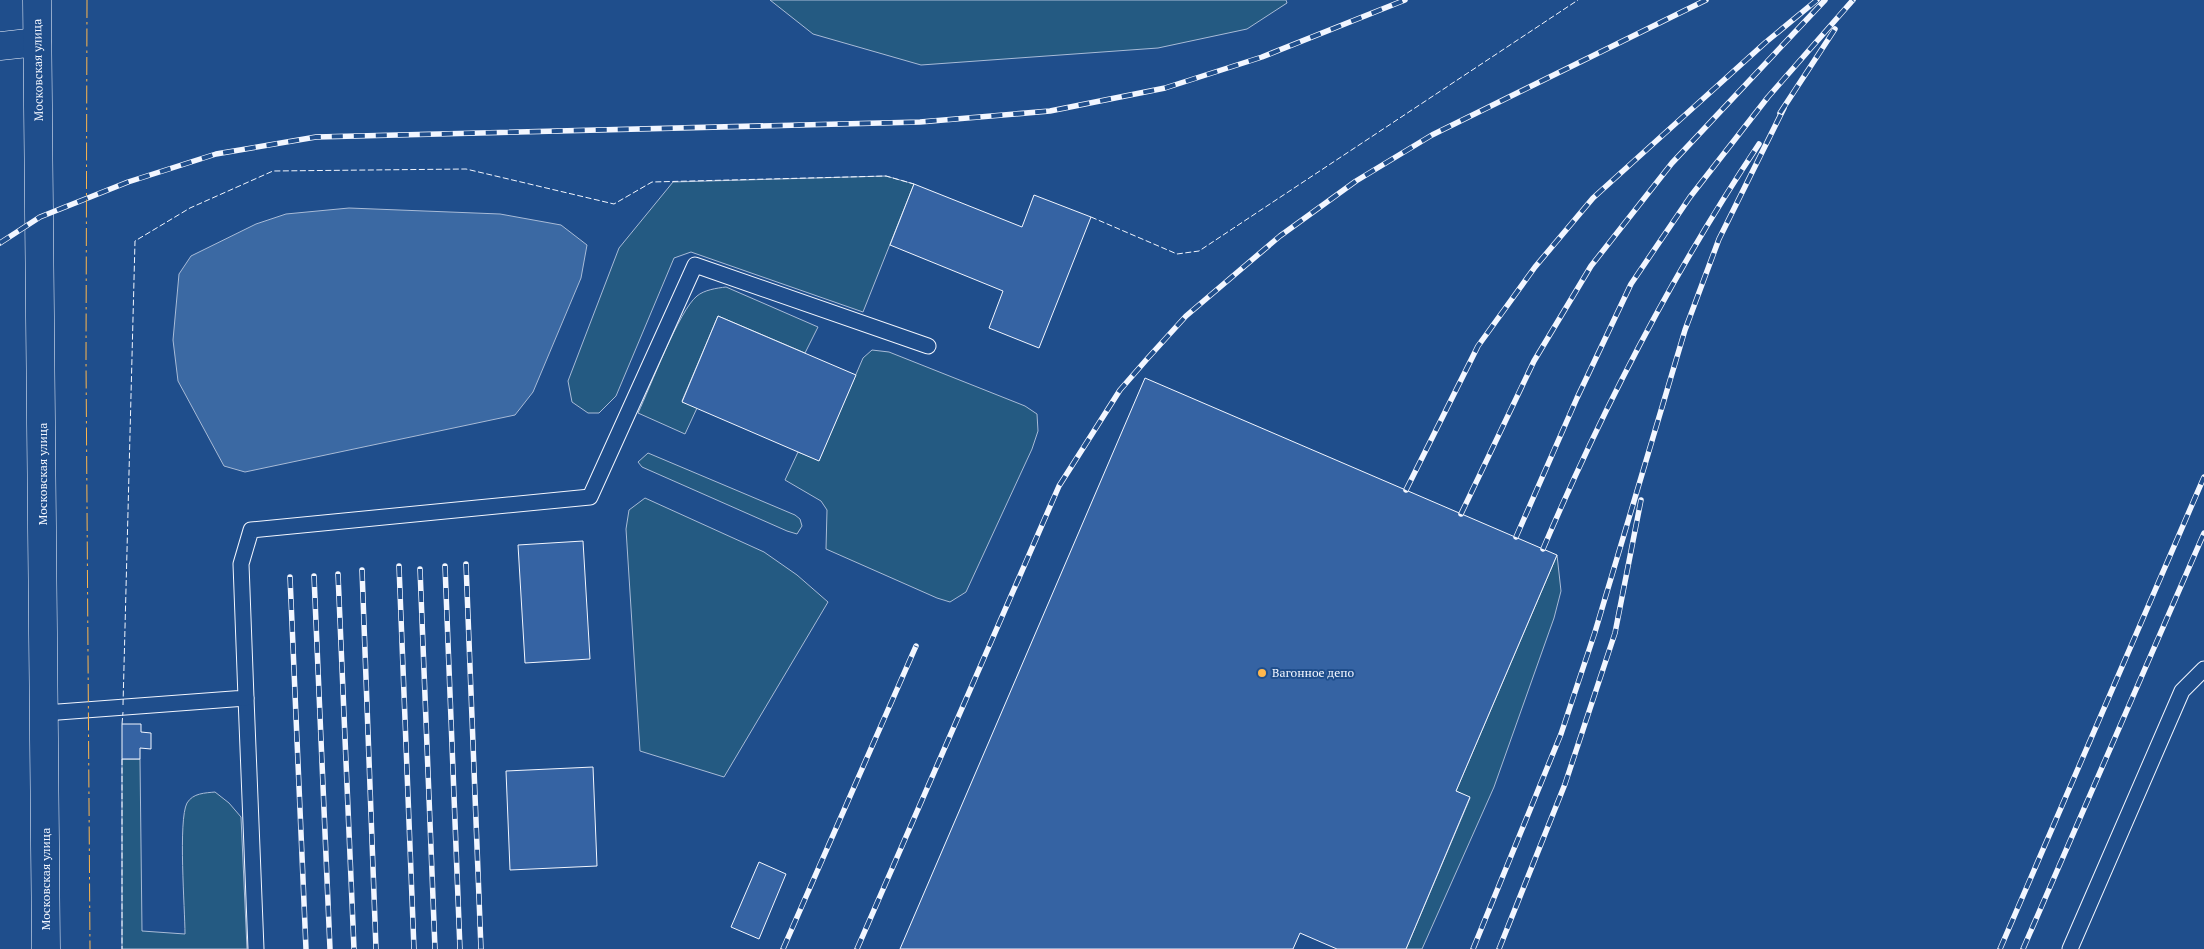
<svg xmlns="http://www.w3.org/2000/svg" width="2204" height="949" viewBox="0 0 2204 949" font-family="'PT Serif',serif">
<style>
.green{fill:#245a82;stroke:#a8bbd7}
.water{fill:#3b69a3;stroke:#a8bbd7}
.building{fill:#3563a3;stroke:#f2f6ff}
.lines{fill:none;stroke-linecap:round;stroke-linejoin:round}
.lane-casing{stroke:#f2f6ff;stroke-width:17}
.street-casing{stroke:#f2f6ff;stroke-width:29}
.secondary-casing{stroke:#f2f6ff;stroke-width:29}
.lane{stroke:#1f4e8c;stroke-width:15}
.street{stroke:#1f4e8c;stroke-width:28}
.secondary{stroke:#1f4e8c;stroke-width:28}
.rail-casing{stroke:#f2f6ff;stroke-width:5.5}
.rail{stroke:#1f4e8c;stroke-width:4;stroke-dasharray:11;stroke-linecap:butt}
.fence{stroke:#f2f6ff;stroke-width:1;stroke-dasharray:6 2.5;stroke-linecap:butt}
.power{stroke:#ffb74d;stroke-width:1;stroke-dasharray:18 4 2.5 4;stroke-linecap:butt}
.poi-dot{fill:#ffb74d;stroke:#1f4e8c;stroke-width:2}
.labels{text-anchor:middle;stroke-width:4;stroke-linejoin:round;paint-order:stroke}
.street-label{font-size:12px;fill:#f2f6ff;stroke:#1f4e8c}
.poi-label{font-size:12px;fill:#f2f6ff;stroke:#1f4e8c;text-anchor:start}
</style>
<rect width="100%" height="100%" fill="#1f4e8c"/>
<!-- green -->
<g class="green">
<path d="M770,0H1286L1287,3L1247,29L1158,48L921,65L813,34Z"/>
<path d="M886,176L914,184L863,312L691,252L674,258L616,396L599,413H588L572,402L568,381L619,248L673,182Z"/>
<path d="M726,287L818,327L805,353L718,316L682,401L697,408L685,434L638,413C650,388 679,310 697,296C704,290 717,288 726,287Z"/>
<path d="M872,350L889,352L1025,406L1037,414L1038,431L1032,449L966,592L950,602L937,598L826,549L827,510L821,501L785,480L798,452L819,460L863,358Z"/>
<path d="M648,453L795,515L800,519L802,526L797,534L787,531L642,467L638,462Z"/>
<path d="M645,498L764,552L797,575L828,602L724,777L640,751L626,529L629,510Z"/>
<path d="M1557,555L1561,591L1554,618L1494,787L1422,949H1406L1470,798L1456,791Z"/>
<path d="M122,759H140L142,931L185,934C185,909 178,820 187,803C193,793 205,793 215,792L229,803L241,817L247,949H122Z"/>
</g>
<!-- water -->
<path class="water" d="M349,208L500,214L561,225L587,245L581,278L533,392L515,415L245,472L224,466L178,381L173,340L179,274L191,256L256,224L286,214Z"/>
<!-- building -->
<g class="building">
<path d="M914,184L1022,227L1034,195L1091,217L1039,348L989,328L1003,291L890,245Z"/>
<path d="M718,316L856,375L819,461L682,402Z"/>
<path d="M1145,378L1557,555L1456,791L1470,797L1406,949H1337L1300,933L1293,949H900Z"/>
<path d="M583,541L590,659L525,663L518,545Z"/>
<path d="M122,724H141V732L151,733V749L140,748V759H122Z"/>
<path d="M593,767L597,866L510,870L506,771Z"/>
<path d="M759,862L786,874L759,939L731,927Z"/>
</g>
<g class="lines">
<defs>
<g id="lane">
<path d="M246,698L256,949"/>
<path d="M45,713L246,698L241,564L251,530L590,497L695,265L928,346"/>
<path d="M2070,949L2182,691L2204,669"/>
</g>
<path id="street" d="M0,46L37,42"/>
<path id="secondary" d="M37,0L46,949"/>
</defs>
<!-- lane casing -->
<use href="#lane" class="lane-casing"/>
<!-- street casing -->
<use href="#street" class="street-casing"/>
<!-- secondary casing -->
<use href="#secondary" class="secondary-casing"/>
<!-- lane -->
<use href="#lane" class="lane"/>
<!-- street -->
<use href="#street" class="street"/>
<!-- secondary -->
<use href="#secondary" class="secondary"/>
<defs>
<g id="rail">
<path d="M1780,113L1835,29"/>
<path d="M0,243L40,217L128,182L216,154L316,137L920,122L1050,111L1165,88L1262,57L1405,0"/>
<path d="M1406,490L1478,346L1535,267L1593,198L1766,42L1817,0"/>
<path d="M1461,514L1534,361L1591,266L1672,163L1825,0"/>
<path d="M1516,537L1577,398L1631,284L1690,197L1768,97L1853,0"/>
<path d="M1543,549C1603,408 1674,271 1759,144"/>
<path d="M466,564L481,949"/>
<path d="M399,566L414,949"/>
<path d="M445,566L460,949"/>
<path d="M420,569L435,949"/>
<path d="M362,570L376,949"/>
<path d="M338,574L354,949"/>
<path d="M314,576L330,949"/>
<path d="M290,577L306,949"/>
<path d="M783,949L916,646"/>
<path d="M857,949L1059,486L1120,390L1147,359L1186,316L1280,236L1356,181L1432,135L1706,0"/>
<path d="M1473,949L1561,734L1595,632L1685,330L1719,239L1784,108"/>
<path d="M1499,949L1565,784L1615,633L1641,500"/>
<path d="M2000,949L2204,477"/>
<path d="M2023,949L2204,533"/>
</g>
</defs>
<!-- rail casing -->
<use href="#rail" class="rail-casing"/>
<!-- rail -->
<use href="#rail" class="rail"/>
<!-- fence -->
<g class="fence">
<path d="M1091,217L1177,254L1199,251L1578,0"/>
<path d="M123,705L135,241L190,208L273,171L466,169L614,204L652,182L886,176L914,184"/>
<path d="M122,724L123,712"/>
<path d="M122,759V949"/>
</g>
<!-- power -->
<path class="power" d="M87,0L86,359L90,949"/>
</g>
<!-- markers -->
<circle class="poi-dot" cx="1262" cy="673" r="5"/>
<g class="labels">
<!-- street labels -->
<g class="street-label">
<text transform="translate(38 70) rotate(-91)" y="4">Московская улица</text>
<text transform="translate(43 474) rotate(-90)" y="4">Московская улица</text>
<text transform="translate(46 879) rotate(-90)" y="4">Московская улица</text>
</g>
<!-- poi labels -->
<g class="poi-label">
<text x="1272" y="677">Вагонное депо</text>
</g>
</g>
</svg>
